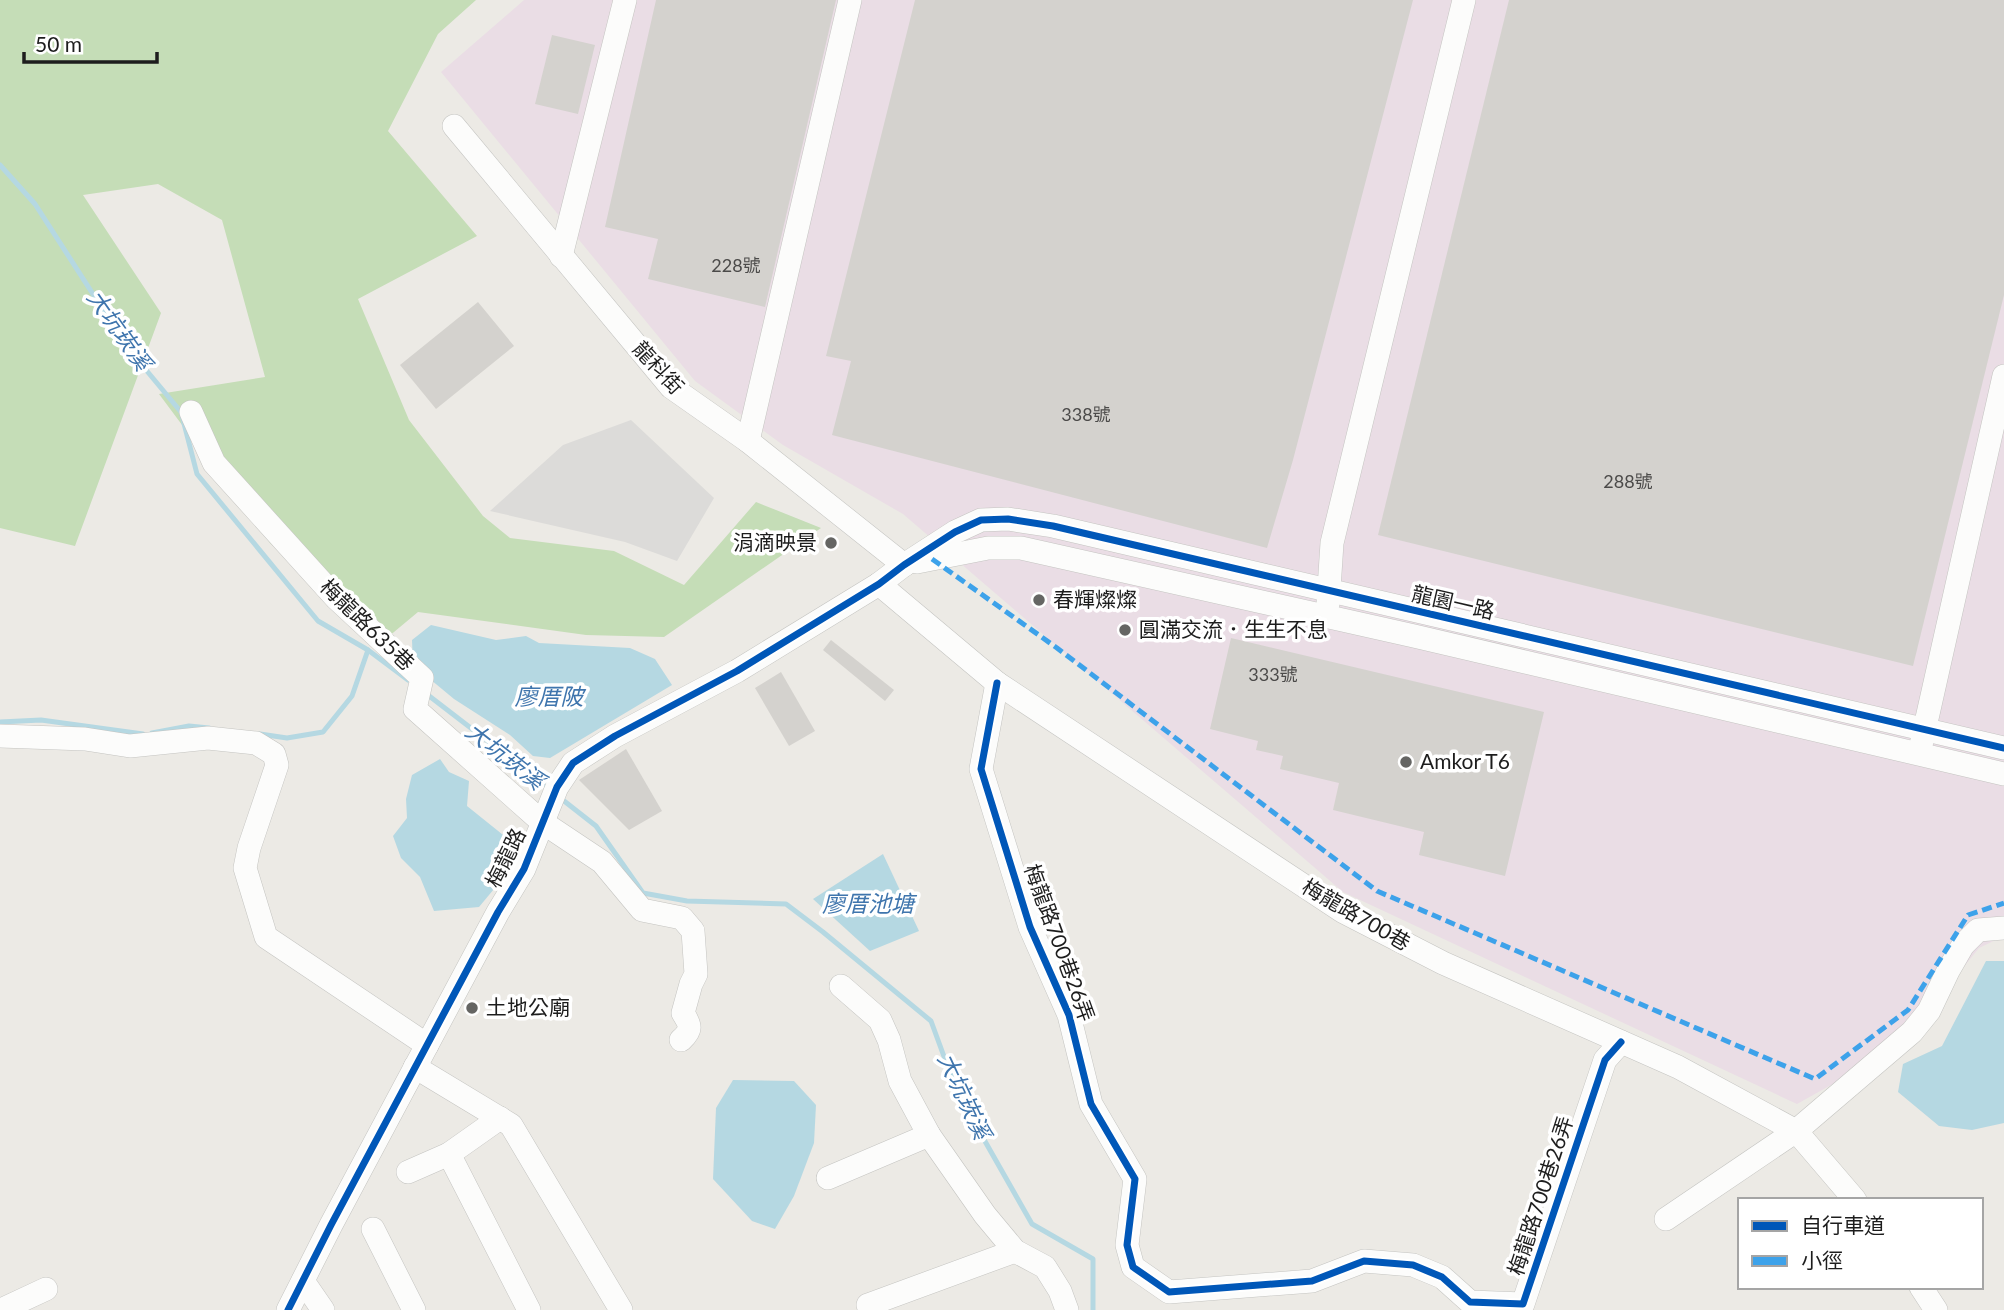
<svg xmlns="http://www.w3.org/2000/svg" width="2004" height="1310" viewBox="0 0 2004 1310" font-family="Lato,'Noto Sans TC',sans-serif">
<style>
.industrial{fill:#eadde5}
.forest{fill:#c5ddb7}
.parking{fill:#dcdbd9}
.water{fill:#b5d8e2}
.lines{fill:none;stroke-linecap:round;stroke-linejoin:round}
.stream{stroke:#b5d8e2;stroke-width:5}
.building{fill:#d4d2ce}
.minor-casing{stroke:#c4c4c1;stroke-width:24}
.minor{stroke:#fcfcfb;stroke-width:23}
.quiet{stroke:#3da2ea;stroke-width:5;stroke-dasharray:10 5;stroke-linecap:butt}
.cycleway-casing{stroke:#fff;stroke-width:11}
.cycleway{stroke:#0057b8;stroke-width:7}
.poi-dot{fill:#656563;stroke:#fff;stroke-width:2.5}
.labels{text-anchor:middle;stroke-width:7;stroke-linejoin:round;paint-order:stroke}
.number-label{font-size:18px;fill:#4b4a49}
.street-label{font-size:21px;fill:#1d1d1d;stroke:#fff}
.poi-label{font-size:21px;fill:#1d1d1d;stroke:#fff;text-anchor:start}
.water-label{font-size:23px;font-style:italic;fill:#3f75ad;stroke:#fff}
</style>
<rect width="100%" height="100%" fill="#eceae5"/>
<!-- industrial -->
<path class="industrial" d="M524,0H2004V936L1979,948L1899,1047L1797,1104L1343,892L903,514L783,445L695,381L441,72Z"/>
<!-- forest -->
<path class="forest" d="M0,0H476L438,34L388,131L477,236L358,299L409,420L483,516L510,538L614,551L684,585L756,502L821,528L664,637L586,635L418,612L382,642L270,543L159,394L265,377L222,220L158,184L83,195L161,313L75,546L0,528Z"/>
<!-- parking -->
<path class="parking" d="M631,420L714,498L677,561L625,542L490,511L563,445Z"/>
<!-- water -->
<g class="water">
<path d="M431,625L496,640L526,636L539,643L630,648L655,659L672,685L550,758L533,756L510,735L454,699L413,665L412,640Z"/>
<path d="M440,759L449,772L469,781L467,806L512,842L504,877L479,907L434,911L420,877L401,858L393,836L407,818L406,799L412,775Z"/>
<path d="M883,854L919,931L870,951L813,899Z"/>
<path d="M1986,961H2004V1123L1972,1130L1939,1126L1898,1092L1903,1064L1942,1046Z"/>
<path d="M733,1080L794,1081L816,1105L814,1143L794,1196L775,1229L752,1221L713,1179L716,1108Z"/>
</g>
<g class="lines">
<!-- stream -->
<g class="stream">
<path d="M0,165L35,204L127,347L181,412L197,474L318,621L368,650L408,680"/>
<path d="M424,692L549,788"/>
<path d="M0,722L41,720L143,734"/>
<path d="M152,733L189,726L209,728"/>
<path d="M260,734L287,738L323,732L352,696L368,650"/>
<path d="M559,797L596,826L643,893L687,901L786,904L823,932L931,1021L957,1092L1032,1224L1093,1259V1310"/>
</g>
</g>
<!-- building -->
<g class="building">
<path d="M656,0H836L765,307L648,279L658,239L605,227Z"/>
<path d="M915,0H1413L1293,460L1267,548L832,435L851,361L826,356Z"/>
<path d="M1509,0H2004V295L1913,666L1378,535Z"/>
<path d="M552,35L595,45L578,114L535,104Z"/>
<path d="M478,302L514,346L436,409L400,365Z"/>
<path d="M1231,638L1544,712L1505,876L1419,855L1424,832L1333,810L1339,783L1280,769L1283,756L1256,750L1258,741L1210,729Z"/>
<path d="M831,640L894,690L885,701L823,650Z"/>
<path d="M781,672L815,731L789,746L755,688Z"/>
<path d="M626,749L662,811L629,830L579,780Z"/>
</g>
<g class="lines">
<defs>
<g id="minor">
<path d="M454,126L671,387L748,441L904,565"/>
<path d="M561,256L625,0"/>
<path d="M191,412L214,463L336,598L422,678L415,709L542,822L602,862L642,910L682,918L693,931L696,974L691,984L683,1013C691,1026 692,1030 681,1040"/>
<path d="M748,441L850,0"/>
<path d="M917,562L988,548H1021L1414,636L2004,774"/>
<path d="M879,584L997,683L1342,911L1443,963L1678,1067L1796,1131L1855,1200"/>
<path d="M1328,604L1332,543L1464,0"/>
<path d="M997,683L981,769L1030,927L1069,1015L1091,1104L1135,1179L1127,1245L1133,1267L1169,1292L1312,1281L1364,1261L1413,1265L1442,1277L1470,1302L1523,1304L1605,1060L1621,1042"/>
<path d="M0,736L85,739L130,746L208,738L256,743L274,754L277,765L249,848L245,868L266,937L427,1045"/>
<path d="M1921,745L2004,376"/>
<path d="M841,986L880,1020L889,1040L900,1081L929,1135L985,1215L1015,1251L1045,1267L1060,1291L1067,1310"/>
<path d="M415,1067L511,1125L621,1310"/>
<path d="M449,1154L529,1310"/>
<path d="M408,1172L449,1154L500,1118"/>
<path d="M828,1178L929,1135"/>
<path d="M1666,1219L1796,1131L1912,1032L1929,1011L1948,971L1963,945L1978,930L2004,928"/>
<path d="M373,1229L414,1310"/>
<path d="M303,1281L323,1310"/>
<path d="M1921,1287L1936,1310"/>
<path d="M1,1310L46,1289"/>
<path d="M288,1310L331,1225L498,912L524,869L557,787L573,763L615,736L737,671L879,584L904,565L955,532L981,520L1008,519L1053,526L2004,748"/>
<path d="M870,1310L868,1305L1015,1251"/>
</g>
</defs>
<!-- minor casing -->
<use href="#minor" class="minor-casing"/>
<!-- minor -->
<use href="#minor" class="minor"/>
<!-- quiet -->
<path class="quiet" d="M932,559L1057,648L1377,891L1815,1079L1908,1010L1968,915L2004,903"/>
<defs>
<g id="cycleway">
<path d="M997,683L981,769L1030,927L1069,1015L1091,1104L1135,1179L1127,1245L1133,1267L1169,1292L1312,1281L1364,1261L1413,1265L1442,1277L1470,1302L1523,1304L1605,1060L1621,1042"/>
<path d="M288,1310L331,1225L498,912L524,869L557,787L573,763L615,736L737,671L879,584L904,565L955,532L981,520L1008,519L1053,526L2004,748"/>
</g>
</defs>
<!-- cycleway casing -->
<use href="#cycleway" class="cycleway-casing"/>
<!-- cycleway -->
<use href="#cycleway" class="cycleway"/>
</g>
<!-- markers -->
<g class="poi-dot">
<circle cx="831" cy="543" r="7"/>
<circle cx="1039" cy="600" r="7"/>
<circle cx="1125" cy="630" r="7"/>
<circle cx="1406" cy="762" r="7"/>
<circle cx="472" cy="1008" r="7"/>
</g>
<g class="labels">
<!-- number labels -->
<g class="number-label">
<text x="736" y="272">228號</text>
<text x="1086" y="421">338號</text>
<text x="1628" y="488">288號</text>
<text x="1273" y="681">333號</text>
</g>
<!-- street labels -->
<g class="street-label">
<text transform="translate(658 368) rotate(47)" y="7">龍科街</text>
<text transform="translate(1453 603) rotate(13)" y="7">龍園一路</text>
<text transform="translate(367 625) rotate(44)" y="7">梅龍路635巷</text>
<text transform="translate(506 858) rotate(-64)" y="7">梅龍路</text>
<text transform="translate(1356 915) rotate(30)" y="7">梅龍路700巷</text>
<text transform="translate(1059 943) rotate(70)" y="7">梅龍路700巷26弄</text>
<text transform="translate(1541 1196) rotate(-72)" y="7">梅龍路700巷26弄</text>
</g>
<!-- poi labels -->
<g class="poi-label">
<text x="817" y="550" text-anchor="end">涓滴映景</text>
<text x="1053" y="607">春輝燦燦</text>
<text x="1139" y="637">圓滿交流．生生不息</text>
<text x="1420" y="769">Amkor T6</text>
<text x="486" y="1015">土地公廟</text>
</g>
<!-- water labels -->
<g class="water-label">
<text transform="translate(119 330) rotate(55)" y="8">大坑崁溪</text>
<text x="549" y="705">廖厝陂</text>
<text transform="translate(505 756) rotate(38)" y="8">大坑崁溪</text>
<text x="868" y="912">廖厝池塘</text>
<text transform="translate(964 1096) rotate(65)" y="8">大坑崁溪</text>
</g>
</g>
<!-- legend -->
<rect x="1738" y="1198" width="245" height="91" fill="#ffffff" stroke="#a5a5a5" stroke-width="2"/>
<rect x="1752" y="1221" width="35" height="10" fill="#0057b8" stroke="#a5a5a5" stroke-width="2"/>
<text x="1801" y="1233" font-size="21" fill="#1d1d1d">自行車道</text>
<rect x="1752" y="1256" width="35" height="10" fill="#3da2ea" stroke="#a5a5a5" stroke-width="2"/>
<text x="1801" y="1268" font-size="21" fill="#1d1d1d">小徑</text>
<!-- scale -->
<path d="M24 52v10h133v-10" fill="none" stroke="#1d1d1d" stroke-width="3.5"/>
<text x="35" y="52" font-size="21" fill="#1d1d1d" stroke="#ffffff" stroke-width="5" paint-order="stroke">50 m</text>
</svg>
